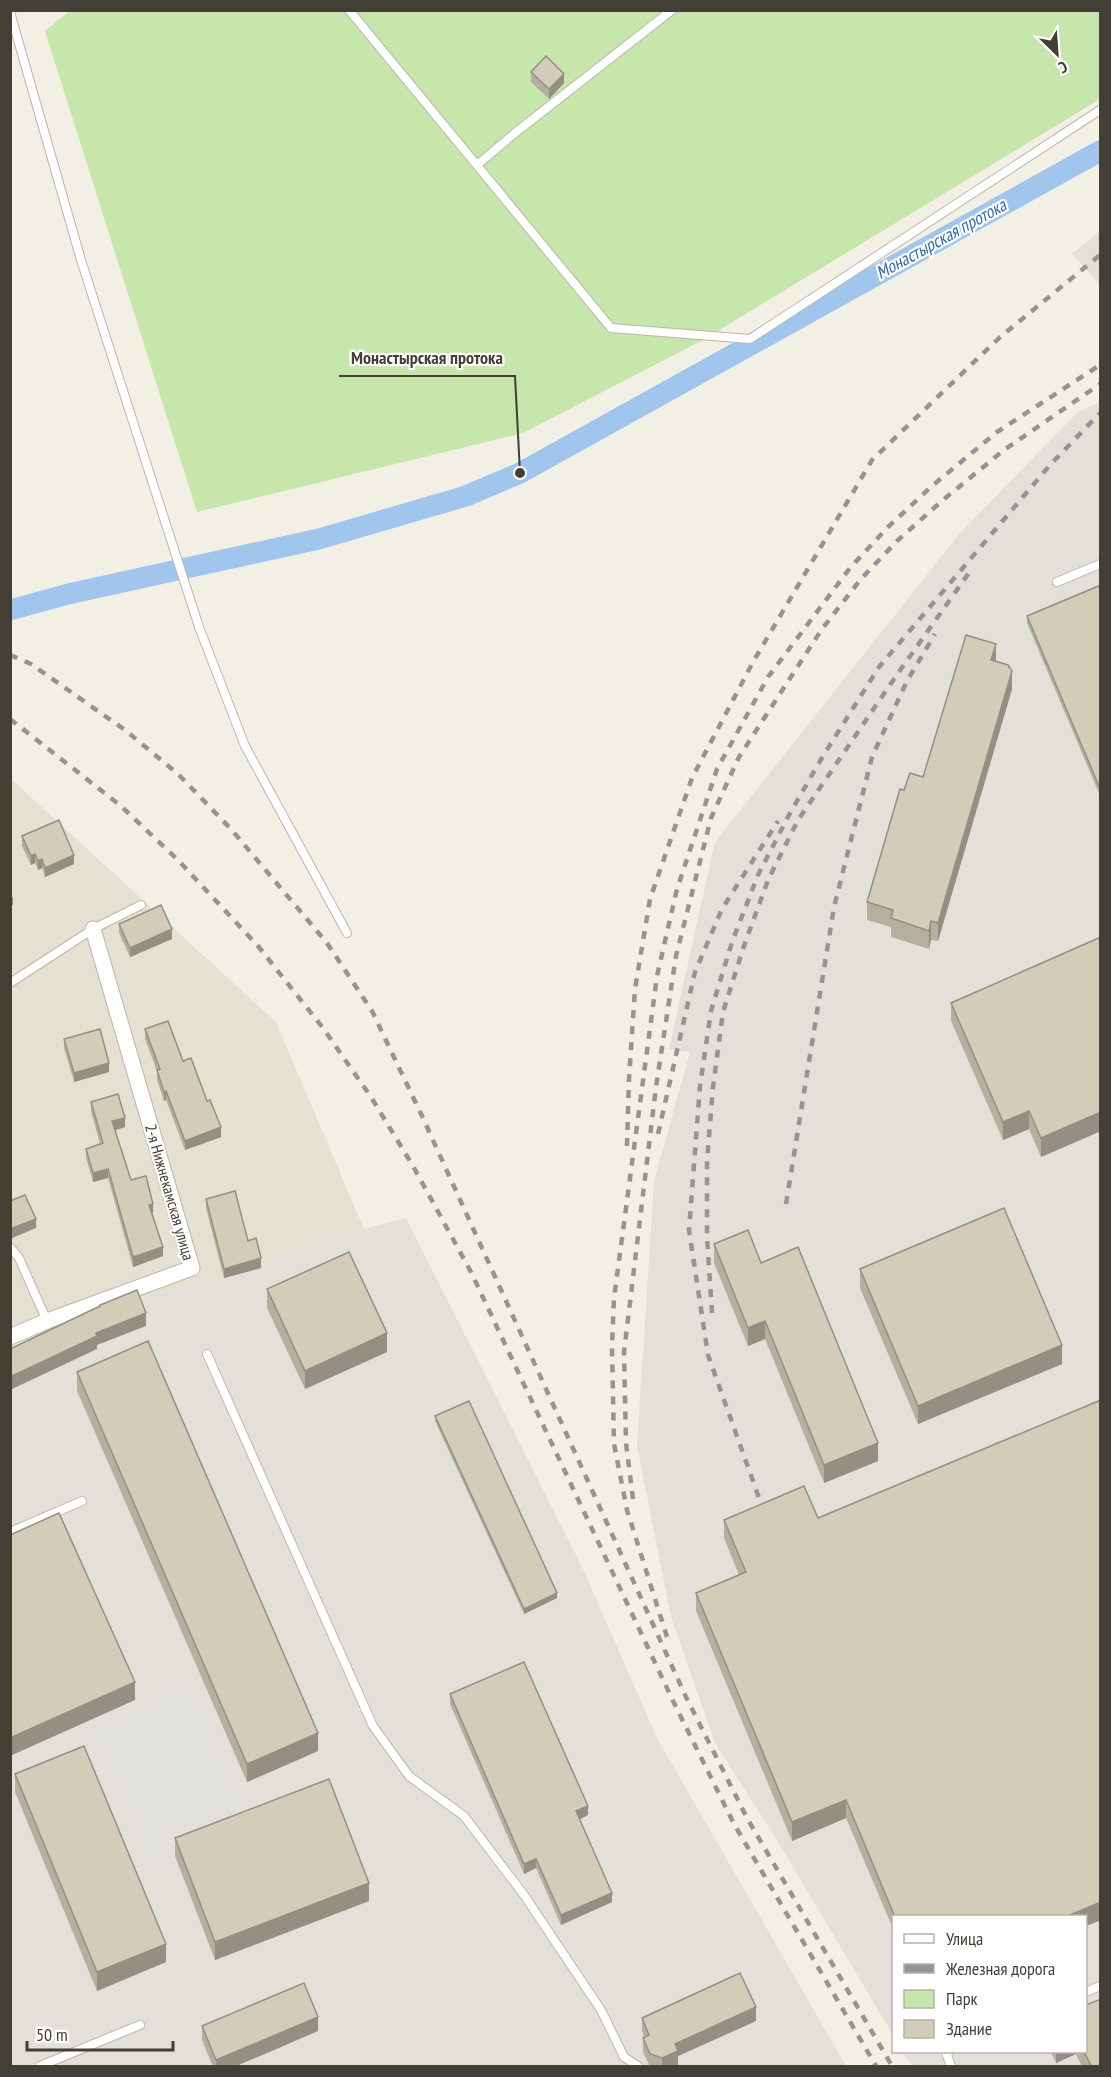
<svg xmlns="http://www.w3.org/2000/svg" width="1111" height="2077" viewBox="0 0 1111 2077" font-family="'PT Sans Narrow',sans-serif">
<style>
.residential{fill:#e5e1d2}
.industrial{fill:#e3e0d9}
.green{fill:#c6e6ac}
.parking{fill:#e2e0dc}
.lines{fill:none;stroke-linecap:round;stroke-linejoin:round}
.canal{stroke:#a0c6ee;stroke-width:21}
.service-casing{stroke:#bdb7a7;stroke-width:10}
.minor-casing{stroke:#bdb7a7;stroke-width:17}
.service{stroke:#fff;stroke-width:8}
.minor{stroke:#fff;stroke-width:15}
.rail{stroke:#949494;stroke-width:4.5;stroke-dasharray:8 8;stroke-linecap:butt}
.wall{fill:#b5af9f}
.shaded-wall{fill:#948f82}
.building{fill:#d3ccb9;stroke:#948f82;stroke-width:1.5}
.labels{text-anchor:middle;stroke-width:4.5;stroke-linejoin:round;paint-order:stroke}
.street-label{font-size:16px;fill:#433f34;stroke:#fff}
.water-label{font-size:18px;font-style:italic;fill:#2f6aad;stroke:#fff}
.leader{fill:none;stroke:#433f34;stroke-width:2}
.callout-dot{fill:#433f34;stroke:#fff;stroke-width:2}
.callout-label{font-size:18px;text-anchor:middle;font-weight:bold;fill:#433f34;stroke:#fff;stroke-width:4.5;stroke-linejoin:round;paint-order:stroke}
</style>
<rect width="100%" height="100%" fill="#f2efe4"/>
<!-- residential -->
<path class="residential" d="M10,778L276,1022L364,1229L143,1298L11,1346Z"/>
<!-- industrial -->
<g class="industrial">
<path d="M1100,231V285L1072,254Z"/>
<path d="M1100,402V2066H912L903,2052H1086V1916H894L893,2035L775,1837L715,1743L671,1617L637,1446L654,1181L690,1052L669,1049L715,842L960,533L1078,412Z"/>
<path d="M406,1218L582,1567L658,1740L846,2066H11L10,1356L143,1298L364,1229Z"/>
</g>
<!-- green -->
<path class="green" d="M71,10L1100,11V99L701,341L523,433L197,512L45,31Z"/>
<!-- parking -->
<path class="parking" d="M193,1683L254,1821L151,1866L90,1728Z"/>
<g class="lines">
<!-- canal -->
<path class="canal" d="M10,610L68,594L319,539L466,496L520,473L1100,151"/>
<defs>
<g id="service">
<path d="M349,10L611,328L750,339L1100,110"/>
<path d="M10,12L81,260L199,627L245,746L347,933"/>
<path d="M477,165L515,133L672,10"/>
<path d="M1057,582L1100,564"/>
<path d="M10,983L93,929L141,905"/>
<path d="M10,1247L19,1258L47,1321"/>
<path d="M207,1354L373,1726L409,1776L464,1816L524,1895L601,2010L624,2057L638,2066"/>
<path d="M10,1532L82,1501"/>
<path d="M1086,1992L1100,1986"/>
<path d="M949,2052L946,2053L951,2066"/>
<path d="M40,2066L140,2025"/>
</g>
<path id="minor" d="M10,1337L47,1321L192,1268L93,929"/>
</defs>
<!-- service casing -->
<use href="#service" class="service-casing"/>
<!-- minor casing -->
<use href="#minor" class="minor-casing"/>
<!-- service -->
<use href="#service" class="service"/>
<!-- minor -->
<use href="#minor" class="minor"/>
<!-- rail -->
<g class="rail">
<path d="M10,655L31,664L125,730L178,774L231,829L327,943L372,1011L422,1116L686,1697L747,1818L892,2066"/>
<path d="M10,719L121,806L177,859L258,946L323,1028L371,1097L413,1166L471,1272L674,1703L734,1824L876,2066"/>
<path d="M658,1134L695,972L722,909L778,821"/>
<path d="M627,1146L629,1079L635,989L650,899L692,778L753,662L872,460L999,338L1100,255"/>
<path d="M786,1204L834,907L872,757L907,681L935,634"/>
<path d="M712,1313L707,1237V1161L713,1087L723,1012L744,946L768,880L798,820L896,676L971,570"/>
<path d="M633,1499L626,1443L624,1352L656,1087L676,956L711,818L739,757L822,629L861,579L898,540L943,500L1004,450L1100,384"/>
<path d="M764,1512L708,1355L689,1230L700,1086L711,1011L732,942L758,875L789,815L823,756L879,667L1050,465L1100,413"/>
<path d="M667,1637L627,1510L614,1444L612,1347L614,1298L657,976L677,889L717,769L768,677L850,568L888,527L932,486L997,432L1100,365"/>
</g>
</g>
<!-- wall -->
<g class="wall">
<path d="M531,72L564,83L549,99L531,82Z"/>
<path d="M1101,585V798L1027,623V616Z"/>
<path d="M996,662L1012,689L938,941L931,940L929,949L891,937V927L867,920V902L904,790L923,777Z"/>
<path d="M22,836L74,864L45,877L42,868L38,870L35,863L31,865L22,846Z"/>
<path d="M119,924L172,939L130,957L119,933Z"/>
<path d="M1101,937V1131L1041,1157L1029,1129L1003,1140L951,1021V1003Z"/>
<path d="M145,1029L183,1061L207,1101L221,1137L185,1150L166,1100L164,1101L157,1080V1071L145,1039Z"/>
<path d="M64,1039L109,1072L74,1082L64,1048Z"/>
<path d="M91,1102L125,1127L115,1130L131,1180L153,1213H152L163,1256L133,1267L108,1178L93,1182L86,1158V1149L100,1144L91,1111Z"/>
<path d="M206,1199L248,1241L261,1268L224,1278L206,1208Z"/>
<path d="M714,1244L761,1263L878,1461L824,1483L765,1339L748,1346L714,1263Z"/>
<path d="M860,1269L1062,1364L918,1424L860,1288Z"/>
<path d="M267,1289L387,1352L305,1389L267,1308Z"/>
<path d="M77,1372L318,1751L247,1782L77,1391Z"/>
<path d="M1101,1400V1920L1086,1926V1917H894V1931L846,1818L792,1841L696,1611V1593L739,1575L724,1538V1520L818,1518Z"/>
<path d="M435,1416L557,1598L524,1614L435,1421Z"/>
<path d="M450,1694L588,1815L580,1819L612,1902L561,1925L536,1868L524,1874L450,1704Z"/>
<path d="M15,1774L166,1962L97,1991L15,1792Z"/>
<path d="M175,1838L369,1901L215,1960L175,1856Z"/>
<path d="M642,2018L756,2021L678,2056V2065L674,2067H650L643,2052V2038L644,2037L642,2031Z"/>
<path d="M202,2026L318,2031L234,2067H213L202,2040Z"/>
<path d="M1051,2052H1086L1101,2067H1082L1076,2054L1056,2063Z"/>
</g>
<!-- shaded-wall -->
<g class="shaded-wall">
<path d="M564,74V83L549,99V89Z"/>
<path d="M996,644V662L991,660Z"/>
<path d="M1012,671V689L938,941V923Z"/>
<path d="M35,854V863L31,865V856Z"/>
<path d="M74,855V864L45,877V868Z"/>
<path d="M42,859V868L38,870V861Z"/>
<path d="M13,897V905L10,906V898Z"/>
<path d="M931,921V940L929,949V931Z"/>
<path d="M172,929V939L130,957V948Z"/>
<path d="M109,1063V1072L74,1082V1073Z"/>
<path d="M166,1091V1100L164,1101V1092Z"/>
<path d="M1029,1111V1129L1003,1140V1122Z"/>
<path d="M1101,1112V1131L1041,1157V1138Z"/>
<path d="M125,1118V1127L112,1131V1121Z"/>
<path d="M221,1127V1137L185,1150V1141Z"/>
<path d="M108,1169V1178L93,1182V1173Z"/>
<path d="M153,1204V1213L149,1214V1205Z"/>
<path d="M36,1219V1228L10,1239V1229Z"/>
<path d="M163,1247V1256L133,1267V1257Z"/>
<path d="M261,1258V1268L224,1278V1269Z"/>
<path d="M146,1313V1326L97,1345V1349L10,1390V1377L96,1333Z"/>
<path d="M765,1321V1339L748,1346V1328Z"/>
<path d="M387,1333V1352L305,1389V1371Z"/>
<path d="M1062,1345V1364L918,1424V1406Z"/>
<path d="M878,1443V1461L824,1483V1465Z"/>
<path d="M557,1593V1598L524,1614V1609Z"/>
<path d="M135,1682V1700L10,1756V1738Z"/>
<path d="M318,1733V1751L247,1782V1764Z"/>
<path d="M846,1800V1818L792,1841V1822Z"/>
<path d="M588,1806V1815L576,1821V1811Z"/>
<path d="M536,1859V1868L524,1874V1864Z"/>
<path d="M369,1883V1901L215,1960V1942Z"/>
<path d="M612,1893V1902L561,1925V1915Z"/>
<path d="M1101,1902V1920L1086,1926V1917H1065Z"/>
<path d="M166,1944V1962L97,1991V1972Z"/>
<path d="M756,2007V2021L678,2056V2065L674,2067H662V2058L675,2044Z"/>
<path d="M318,2017V2031L234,2067H216V2060Z"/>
<path d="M1056,2052H1076V2054L1056,2063Z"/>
</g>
<!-- building -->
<g class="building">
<path d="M546,56L564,74L549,89L531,72Z"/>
<path d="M1101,585V791L1027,616Z"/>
<path d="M966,635L996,644L991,660L1008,665L1012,671L938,923L931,921L929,931L891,918L893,910L867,902L900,789L904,790L910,773L923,777Z"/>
<path d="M59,820L74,855L45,868L42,859L38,861L35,854L31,856L22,836Z"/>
<path d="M161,905L172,929L130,948L119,924Z"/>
<path d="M1101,937V1112L1041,1138L1029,1111L1003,1122L951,1003Z"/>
<path d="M168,1021L183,1061L191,1058L207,1101L210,1100L221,1127L185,1141L166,1091L164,1092L157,1070L160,1069L145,1029Z"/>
<path d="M100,1029L109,1063L74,1073L64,1039Z"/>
<path d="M118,1094L125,1118L112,1121L131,1180L146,1176L153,1204L149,1205L163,1247L133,1257L108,1169L93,1173L86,1149L103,1143L91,1102Z"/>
<path d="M235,1191L248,1241L256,1238L261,1258L224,1269L206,1199Z"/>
<path d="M25,1195L36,1219L10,1229V1201Z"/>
<path d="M1004,1208L1062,1345L918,1406L860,1269Z"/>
<path d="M748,1230L761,1263L798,1247L878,1443L824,1465L765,1321L748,1328L714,1244Z"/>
<path d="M349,1252L387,1333L305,1371L267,1289Z"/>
<path d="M137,1290L146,1313L96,1333L97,1336L10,1377V1349L100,1306V1305Z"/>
<path d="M148,1341L318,1733L247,1764L77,1372Z"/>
<path d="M1101,1400V1902L1065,1917H895L846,1800L792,1822L696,1593L746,1572L724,1520L804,1486L818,1518Z"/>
<path d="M469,1401L557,1593L524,1609L435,1416Z"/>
<path d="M59,1513L135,1682L10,1738V1535Z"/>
<path d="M524,1662L588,1806L576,1811L612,1893L561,1915L536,1859L524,1864L450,1694Z"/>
<path d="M84,1746L166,1944L97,1972L15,1774Z"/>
<path d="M329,1779L369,1883L215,1942L175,1838Z"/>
<path d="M740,1973L756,2007L675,2044L678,2051L662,2058L650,2054L643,2038L649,2035L642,2018Z"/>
<path d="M304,1983L318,2017L216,2060L202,2026Z"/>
<path d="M1101,1999V2067H1092L1084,2052H1086V2005Z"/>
</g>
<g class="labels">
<!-- street labels -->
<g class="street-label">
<text transform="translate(170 1192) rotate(74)" y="6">2-я Нижнекамская улица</text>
</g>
<!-- water labels -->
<g class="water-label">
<text transform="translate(941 239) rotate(-29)" y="6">Монастырская протока</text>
</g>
</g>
<!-- callouts -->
<path class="leader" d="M520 473L515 376H339"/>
<circle class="callout-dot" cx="520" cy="473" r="6"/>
<g class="callout-label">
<text x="427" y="364">Монастырская протока</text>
</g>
<!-- border -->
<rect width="1111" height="2077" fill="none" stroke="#433f34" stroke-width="24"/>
<!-- legend -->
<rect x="892" y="1915" width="195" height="138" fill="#ffffff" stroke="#b4b2ae" stroke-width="1.5"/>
<rect x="904" y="1934" width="30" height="9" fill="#ffffff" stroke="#b4b2ae" stroke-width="1.5"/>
<text x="946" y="1945" font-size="18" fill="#433f34">Улица</text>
<rect x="904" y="1964" width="30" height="9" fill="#949494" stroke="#b4b2ae" stroke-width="1.5"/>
<text x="946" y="1975" font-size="18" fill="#433f34">Железная дорога</text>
<rect x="904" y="1990" width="30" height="18" fill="#c6e6ac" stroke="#b4b2ae" stroke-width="1.5"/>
<text x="946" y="2005" font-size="18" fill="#433f34">Парк</text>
<rect x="904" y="2020" width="30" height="18" fill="#d3ccb9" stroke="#b4b2ae" stroke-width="1.5"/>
<text x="946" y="2035" font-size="18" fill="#433f34">Здание</text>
<!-- north arrow -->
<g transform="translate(1057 54) rotate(155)" stroke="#ffffff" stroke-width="4.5" paint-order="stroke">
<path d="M0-4.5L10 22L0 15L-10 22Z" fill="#433f34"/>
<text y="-9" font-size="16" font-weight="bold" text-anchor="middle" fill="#433f34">С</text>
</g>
<!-- scale -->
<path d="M27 2041v9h146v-9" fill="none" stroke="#433f34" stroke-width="3"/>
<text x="36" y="2041" font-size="18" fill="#433f34" stroke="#ffffff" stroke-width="4.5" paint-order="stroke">50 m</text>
</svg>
